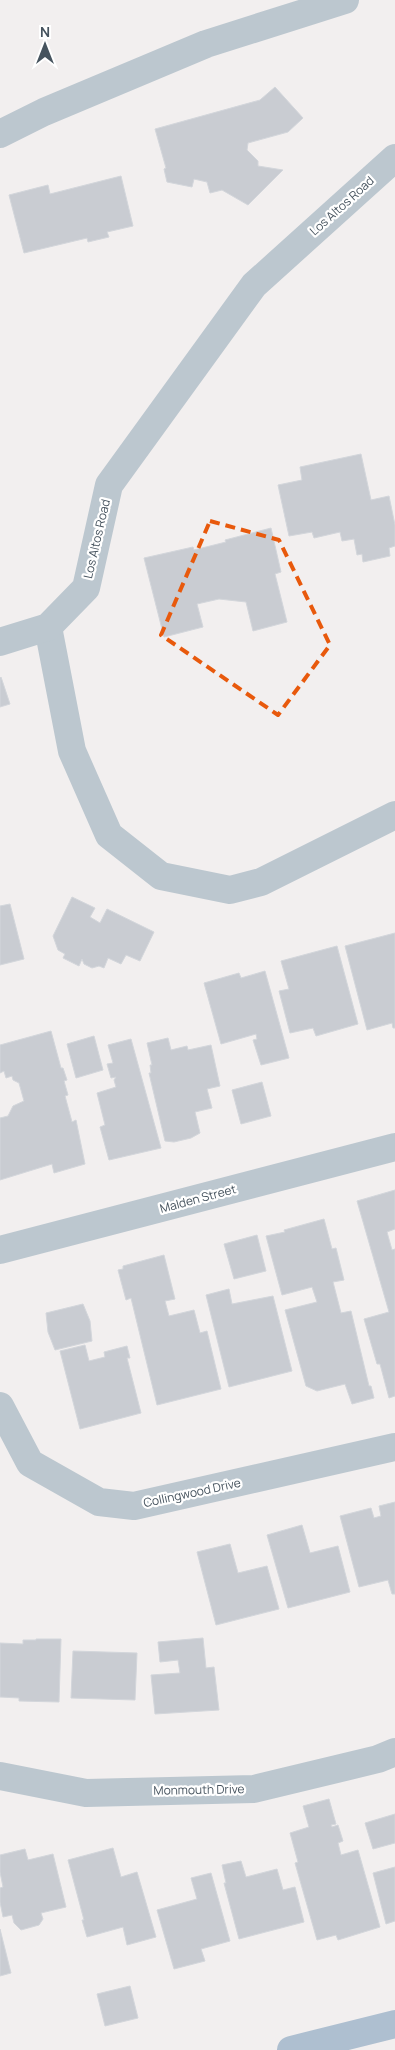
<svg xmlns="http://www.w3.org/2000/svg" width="395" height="2050" viewBox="0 0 395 2050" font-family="Manrope,sans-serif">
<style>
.building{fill:#c9ccd2;stroke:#d3d6db}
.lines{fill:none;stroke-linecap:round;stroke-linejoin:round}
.minor{stroke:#bcc7cf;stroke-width:28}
.major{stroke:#aebfd0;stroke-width:28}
.marked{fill:none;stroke:#e8590c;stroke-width:4;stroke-dasharray:10 6;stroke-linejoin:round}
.labels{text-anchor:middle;stroke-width:4.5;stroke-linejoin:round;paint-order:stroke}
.street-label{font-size:12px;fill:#46535e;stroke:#fff}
</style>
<rect width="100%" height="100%" fill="#f2efef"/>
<!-- building -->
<g class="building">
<path d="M275,87L303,118L288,132L248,143L247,150L258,161V166L283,170L248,205L222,190L210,193L207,182L194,179L192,187L167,182L164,169L166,168L155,129L260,100Z"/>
<path d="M121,176L133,226L107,232L109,237L88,242L87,238L24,253L9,195L48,185L50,194Z"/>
<path d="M361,454L371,500L389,496L395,525V546L389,548L390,556L363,562L362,554L357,555L354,539L342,541L340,532L314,538L312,532L289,536L278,485L302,480L300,467Z"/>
<path d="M271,528L281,572L275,574L287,622L253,631L246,602L219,599L197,604L203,627L164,637L144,558L193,547L194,550L226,542L225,540Z"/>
<path d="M1,677L10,704L0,707V678Z"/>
<path d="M72,897L95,908L90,917L100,923L107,909L154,932L140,961L126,955L121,964L108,958L104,968L99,966L92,968L84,964L82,959L79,966L63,958L65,954L58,950L53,936Z"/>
<path d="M10,904L24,959L0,965V906Z"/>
<path d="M395,933V1028H393L392,1023L367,1030L345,946Z"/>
<path d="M337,946L358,1024L316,1036L313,1028L290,1033L279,991L289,989L281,961Z"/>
<path d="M265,971L289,1058L261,1065L253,1040L257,1039L256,1034L221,1044L204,983L239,973L241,978Z"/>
<path d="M51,1031L61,1068H63L67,1080L64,1081L68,1095L65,1096L72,1122L76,1120L85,1164L54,1173L52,1164L0,1180V1118L8,1116L13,1106L24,1101L19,1083L13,1080L12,1076L6,1078L4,1071L0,1073V1045Z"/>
<path d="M94,1036L103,1070L76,1078L67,1044Z"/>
<path d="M168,1038L171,1050L187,1046L188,1050L211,1045L220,1086L207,1089L212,1108L195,1112L200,1133L191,1138L174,1142L165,1141L149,1073H151L150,1065H152L147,1043Z"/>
<path d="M131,1039L161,1148L109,1160L100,1127L105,1125L97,1093L116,1087L114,1080L116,1077L111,1078L107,1064L113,1063L108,1045Z"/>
<path d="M262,1082L271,1116L241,1124L232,1090Z"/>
<path d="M395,1190V1229L387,1232L392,1250L395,1249V1396L389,1398L380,1364H377L364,1319L389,1312L357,1201Z"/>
<path d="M324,1219L332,1249L336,1248L344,1280L333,1282L341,1313L351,1311L369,1386H371L374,1398L352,1404L345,1384L317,1391L306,1386L285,1310L317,1302L312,1287L282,1295L266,1236L285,1232L284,1230Z"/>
<path d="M257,1235L266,1271L234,1279L224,1244Z"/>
<path d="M164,1255L175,1299L165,1301L169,1316L194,1310L200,1333L207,1331L221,1389L157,1405L131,1298L126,1300L118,1270L123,1269V1266Z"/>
<path d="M229,1289L232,1304L273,1296L292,1371L229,1387L206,1295Z"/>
<path d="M83,1304L90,1321L92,1341L55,1350L48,1332L46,1313Z"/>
<path d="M85,1345L89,1361L105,1357L104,1352L127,1346L130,1358H127L141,1413L80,1429L60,1351Z"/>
<path d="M395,1502V1594H392L388,1580L359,1587L340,1516L371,1508L374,1518L381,1516L379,1506Z"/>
<path d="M302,1525L310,1553L338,1546L350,1592L288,1608L267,1535Z"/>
<path d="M230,1544L238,1573L267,1566L279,1609L216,1625L197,1552Z"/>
<path d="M203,1638L206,1668L214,1667L219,1710L155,1714L151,1675L180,1673L178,1660L160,1662L158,1642Z"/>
<path d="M36,1639H61L59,1702L19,1701V1698L0,1697V1643L23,1644V1640H36Z"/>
<path d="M73,1651L137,1653L135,1700L71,1698Z"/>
<path d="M329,1799L336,1824L331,1825L332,1827L338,1825L343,1841L338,1843L341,1855L358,1850L380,1927L338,1940L336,1935L317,1940L295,1863L298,1862L290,1833L309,1827L303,1806Z"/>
<path d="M395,1814V1843L373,1849L365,1823Z"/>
<path d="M113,1848L121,1877L137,1872L156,1937L127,1945L123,1927L87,1937L82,1920H84L68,1860Z"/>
<path d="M25,1849L28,1860L53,1854L66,1907L41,1913L43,1919L39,1925L21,1930L14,1923L12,1915L3,1917L0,1902V1888L3,1887L0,1872V1855Z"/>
<path d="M241,1861L246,1877L277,1869L283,1890L295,1887L304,1922L239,1939L224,1883H226L222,1865Z"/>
<path d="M395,1867V1921L386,1924L373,1873Z"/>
<path d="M211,1873L230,1941L201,1949L205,1961L174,1969L157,1910L197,1899L191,1878Z"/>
<path d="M0,1929L11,1973L0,1976Z"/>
<path d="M130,1986L138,2018L105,2026L97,1994Z"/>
</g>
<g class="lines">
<!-- minor -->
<g class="minor">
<path d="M0,134L44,112L206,44L345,0"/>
<path d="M48,627L72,751L109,835L161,876L230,890L261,882L395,815"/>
<path d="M0,642L48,627L86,588L109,485L254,285L395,158"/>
<path d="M0,1250L395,1147"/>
<path d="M0,1406L30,1463L99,1502L134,1506L395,1447"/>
<path d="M0,1776L86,1793L254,1789L378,1759L395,1752"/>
</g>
<!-- major -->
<path class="major" d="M291,2050L395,2024"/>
</g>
<!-- marked area -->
<path class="marked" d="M210,521L279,540L330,645L278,715L161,635Z"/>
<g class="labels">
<!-- street labels -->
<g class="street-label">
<text transform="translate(342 206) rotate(-42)" y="4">Los Altos Road</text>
<text transform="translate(97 539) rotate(-77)" y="4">Los Altos Road</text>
<text transform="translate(198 1199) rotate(-15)" y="4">Malden Street</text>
<text transform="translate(192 1493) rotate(-12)" y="4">Collingwood Drive</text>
<text transform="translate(199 1790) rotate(-1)" y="4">Monmouth Drive</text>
</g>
</g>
<!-- north arrow -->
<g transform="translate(45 45)" stroke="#ffffff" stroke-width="4" paint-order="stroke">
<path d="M0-4L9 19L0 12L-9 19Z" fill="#46535e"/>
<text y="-8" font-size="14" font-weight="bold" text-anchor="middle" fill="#46535e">N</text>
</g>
</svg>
